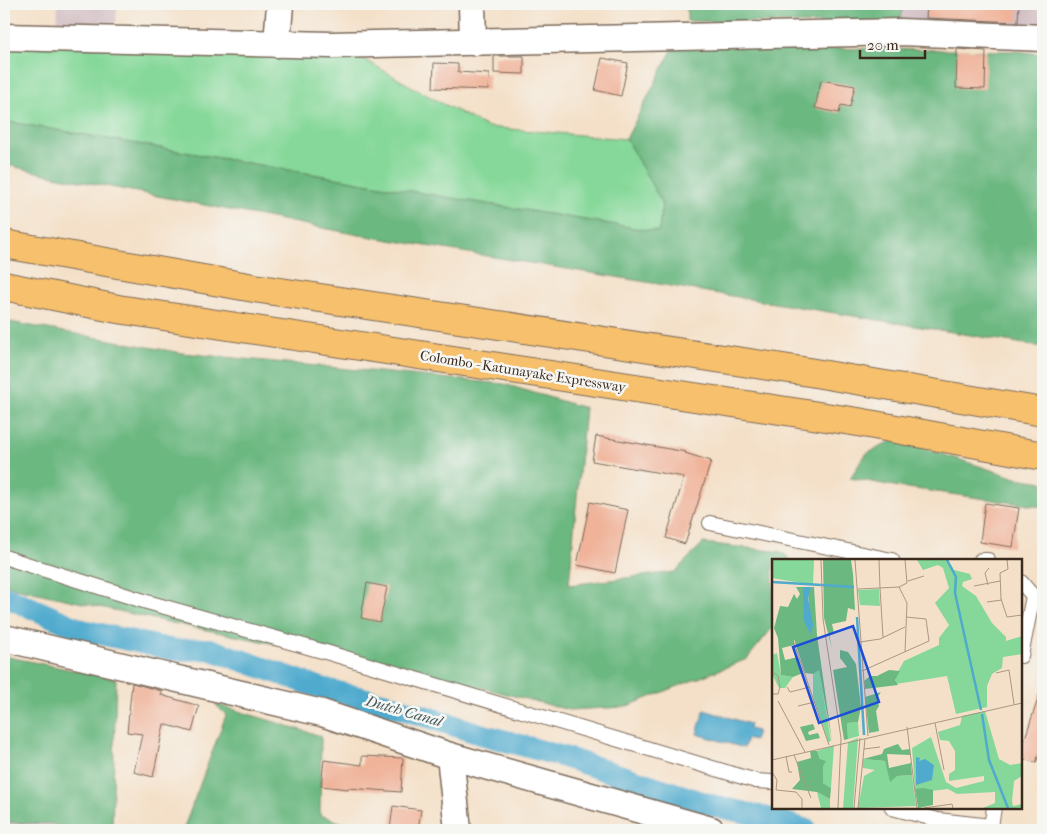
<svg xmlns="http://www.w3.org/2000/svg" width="1047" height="834" viewBox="0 0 1047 834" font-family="'IM FELL French Canon',serif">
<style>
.industrial{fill:#d2bec2}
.green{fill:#85d899;stroke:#60815c}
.forest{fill:#6cb881;stroke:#547150}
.water{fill:#50aace;stroke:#466a76}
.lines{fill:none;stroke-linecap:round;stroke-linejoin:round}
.canal{stroke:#50aace;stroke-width:22}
.building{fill:#f0b39a}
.lane-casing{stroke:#7c6a5a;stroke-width:16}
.street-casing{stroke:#7c6a5a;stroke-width:29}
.highway-casing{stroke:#7c6a5a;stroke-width:30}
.lane{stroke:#fff;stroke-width:14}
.street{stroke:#fff;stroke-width:26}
.highway{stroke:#f7c06c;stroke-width:28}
.labels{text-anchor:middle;stroke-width:5;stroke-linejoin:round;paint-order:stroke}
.street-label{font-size:14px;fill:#3b2a1e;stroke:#f6f6f2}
.water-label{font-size:15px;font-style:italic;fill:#42575c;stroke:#f6f6f2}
.inset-river{fill:none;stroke:#50aace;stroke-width:2.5}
.inset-road{fill:none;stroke:#aa9784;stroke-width:1}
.view{fill:#1d4ed8;fill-opacity:0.15;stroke:#1d4ed8;stroke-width:2.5}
.inset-edge{fill:none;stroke:#3b2a1e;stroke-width:2.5}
</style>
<rect width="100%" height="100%" fill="#f6f6f2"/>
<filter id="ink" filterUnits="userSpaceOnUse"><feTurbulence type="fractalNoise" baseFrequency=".02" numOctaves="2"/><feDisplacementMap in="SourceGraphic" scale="10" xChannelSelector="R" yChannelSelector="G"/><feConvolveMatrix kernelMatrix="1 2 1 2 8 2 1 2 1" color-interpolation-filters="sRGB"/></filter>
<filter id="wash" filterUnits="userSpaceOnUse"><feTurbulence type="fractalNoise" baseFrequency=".0096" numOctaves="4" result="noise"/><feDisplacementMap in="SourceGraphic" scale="20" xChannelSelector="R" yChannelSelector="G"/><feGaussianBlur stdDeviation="1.12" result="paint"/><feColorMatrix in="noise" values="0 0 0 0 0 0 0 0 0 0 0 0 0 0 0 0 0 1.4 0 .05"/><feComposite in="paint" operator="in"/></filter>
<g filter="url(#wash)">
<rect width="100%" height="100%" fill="#f4e0c8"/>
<!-- industrial -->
<g class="industrial">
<path d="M58,4H117L116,23L57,25Z"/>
<path d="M903,4H1043V26L900,25Z"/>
<path d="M4,822L55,824L58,830H4Z"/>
</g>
<!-- green -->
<path class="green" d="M4,45L346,49L421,92L487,127L626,139L662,203L659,232L463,200L4,121Z"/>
<!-- forest -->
<g class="forest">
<path d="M687,4H903L900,25L687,21Z"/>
<path d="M674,46L1014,51L1043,54V347L359,235L49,175L4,164V121L463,200L659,232L662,203L626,139Z"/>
<path d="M4,321L182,353L504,384L585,408L569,585L675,572L703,543L782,552L791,560H773V627L747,659L625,707L569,710L448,679L172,623L15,588L4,583Z"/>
<path d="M896,439L1016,478L1043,482V507L894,486L850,478L866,454Z"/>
<path d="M4,656L116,679L112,830H58L55,824L4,822Z"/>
<path d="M215,704L321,736L320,815L358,828L357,830H183L226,715Z"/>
</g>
<!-- water -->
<path class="water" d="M704,710L750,724L749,729L757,731L754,741L747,739L744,748L697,734Z"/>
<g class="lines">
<!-- canal -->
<path class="canal" d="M4,596L82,630L174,650L209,649L321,688L387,704L477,733L564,757L711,805L777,820L806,830"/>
</g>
<g id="blocks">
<!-- building -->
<g class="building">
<path d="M927,4H1019L1018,22L926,18Z"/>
<path d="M957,49L986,51L985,89L956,88Z"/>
<path d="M494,56H524V74L494,73Z"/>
<path d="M602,58L628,63L621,96L595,90Z"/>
<path d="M434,63L458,64V72L489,74L488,90L433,88Z"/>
<path d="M821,80L855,86L850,107L841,105L839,113L815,108Z"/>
<path d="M596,436L686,452L685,453L711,461L685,544L666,538L684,477L592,461Z"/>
<path d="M590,502L628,510L615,573L577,565Z"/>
<path d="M985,503L1019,508L1013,547L980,542Z"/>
<path d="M367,583L387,587L380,622L361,618Z"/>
<path d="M132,683L162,691L161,695L199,706L192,732L164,724L153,777L134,772L142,734L127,732Z"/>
<path d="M1040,693L1043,694V742L1036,763L1021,758V750Z"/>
<path d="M362,756L403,758L401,792L348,788V789L321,786L324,760L362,765Z"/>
<path d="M393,806L421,810L418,830H390Z"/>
</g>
</g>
</g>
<g filter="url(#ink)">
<use href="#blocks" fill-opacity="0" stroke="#7c6a5a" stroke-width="1"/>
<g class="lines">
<defs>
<g id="lane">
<path d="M710,523L892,560"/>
<path d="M4,557L147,602L329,653L756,781L773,782"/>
<path d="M981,560H988"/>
<path d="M1021,582L1033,596L1021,656"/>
<path d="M892,808L938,820L991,826L994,808"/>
</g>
<g id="street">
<path d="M472,4L473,42"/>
<path d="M4,37L331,45L901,32L1043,38"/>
<path d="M277,44L280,4"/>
<path d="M4,638L322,713L450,756L711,830"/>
<path d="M450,756L458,830"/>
</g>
<g id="highway">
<path d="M4,244L254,288L809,372L1043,412"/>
<path d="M4,286L118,309L858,422L1043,456"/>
</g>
</defs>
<!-- lane casing -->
<use href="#lane" class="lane-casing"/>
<!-- street casing -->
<use href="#street" class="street-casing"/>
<!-- highway casing -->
<use href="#highway" class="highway-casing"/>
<!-- lane -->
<use href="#lane" class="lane"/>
<!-- street -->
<use href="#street" class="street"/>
<!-- highway -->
<use href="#highway" class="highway"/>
</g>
</g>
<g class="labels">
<!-- street labels -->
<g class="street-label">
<text transform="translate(523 371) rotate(9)" y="5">Colombo - Katunayake Expressway</text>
</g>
<!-- water labels -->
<g class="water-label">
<text transform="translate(404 711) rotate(16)" y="5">Dutch Canal</text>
</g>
</g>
<!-- overview -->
<g transform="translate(772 559)">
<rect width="250" height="250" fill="#f4e0c8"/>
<path d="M0,1H42L41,26L0,19ZM145,1H176L182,11L198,15L200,20L191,23L190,27L204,37L220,64L234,78V82L250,77V95L231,98L230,109L220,115L215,127V148L184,155L175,117L124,125L123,118L132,102L167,86V79L177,66L163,44L177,29L171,9L166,6L151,11ZM107,30L108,47L88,46L86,31ZM5,94L9,116L21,118L13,129H7L0,115V96ZM47,110L59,182L56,183L41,137V115ZM213,152L227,200L238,206L250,204V217L242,222L240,242L241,247L250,245V249H211L223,244V233L185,235L176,230L159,232L143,230L140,189L159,178L174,223L184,229L212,222V217L177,222V215L183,211V192L177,182L168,181L166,173L188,166L190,157ZM86,163L87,177L76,180L75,164ZM86,179L81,249H71L76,183ZM62,186L59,229L51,224V207L45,192ZM91,200L113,202L116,210L125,217L140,216L144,247L86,249L92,217L103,211L91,209ZM45,233L58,240V249H49Z" fill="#85d899"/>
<path d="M51,1H79L81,15L83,51L76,49L74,62L60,65L62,74L57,75L60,90L52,59ZM24,28H31L34,34L33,49L39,76L36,35L39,28H42L45,76L60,182L47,111L41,115L33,114L22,80V86L10,89L13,101L26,98L31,114L21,118L9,116L6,79L2,69L8,47L16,48L22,35L25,40L28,35ZM68,91L76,93L84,105L89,148L86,163L75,164L76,180L72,181L61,111L75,108L68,99ZM117,111L128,112L123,121L126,126L93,130L92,122L98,117H105ZM109,133L105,139L107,147L104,152L107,172L97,174L93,138ZM41,165L43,170L36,173L37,176L46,174L48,179L34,182L28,168ZM126,185L130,191L138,190V196L115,195L117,209L139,204L140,216L125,217L118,223L113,202L91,200L110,195L112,190ZM38,192H45L48,200L54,202L51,207V224L59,229L58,240L45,233L20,230L28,221L25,203L39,199ZM151,229L161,231V246L146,249L143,230Z" fill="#6cb881"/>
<path d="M31,28H39L36,39L41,66L39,76L32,62ZM144,198L148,199L147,202L153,200L162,206L160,221L144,226Z" fill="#50aace"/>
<path class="inset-river" d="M175,1L184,18L183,34L209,151M0,23L82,28M85,58L92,176M210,155L217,201L236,249"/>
<path class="inset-road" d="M49,1L51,60L69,179L66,249M83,1L96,177M107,1L108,29M235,1L236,10L228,14L229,40L235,58L250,56M136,22L152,17M216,26L213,14L217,9M202,27L228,22M127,28L135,44L133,93M108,29L111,78M86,30L127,28L135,24L133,1M215,43L230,41M21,81L57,186M88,83L108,80L133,68M90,112L157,82L154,60L134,58M224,114L237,111L242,145M15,128L18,133L38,128M0,135H6L8,128L6,117L2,114M6,142L33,193M26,147L43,143M163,164L172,211M135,168L145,249M92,190L108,188M22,196L39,239M14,197L17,213H20M0,201L250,144M0,213L5,221L4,231L24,233L30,240V249M82,249L88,179M86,249L93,180M152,249L180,245L181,249"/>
<path class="view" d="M81,67L107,143L47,164L21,88Z"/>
<rect width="250" height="250" class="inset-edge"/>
</g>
<!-- margin -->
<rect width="1047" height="834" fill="none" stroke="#f6f6f2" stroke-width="20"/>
<!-- scale -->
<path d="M860 50v8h65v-8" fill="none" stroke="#3b2a1e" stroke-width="2.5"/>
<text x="867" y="50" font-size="15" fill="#3b2a1e" stroke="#f6f6f2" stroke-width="4" paint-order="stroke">20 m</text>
</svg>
